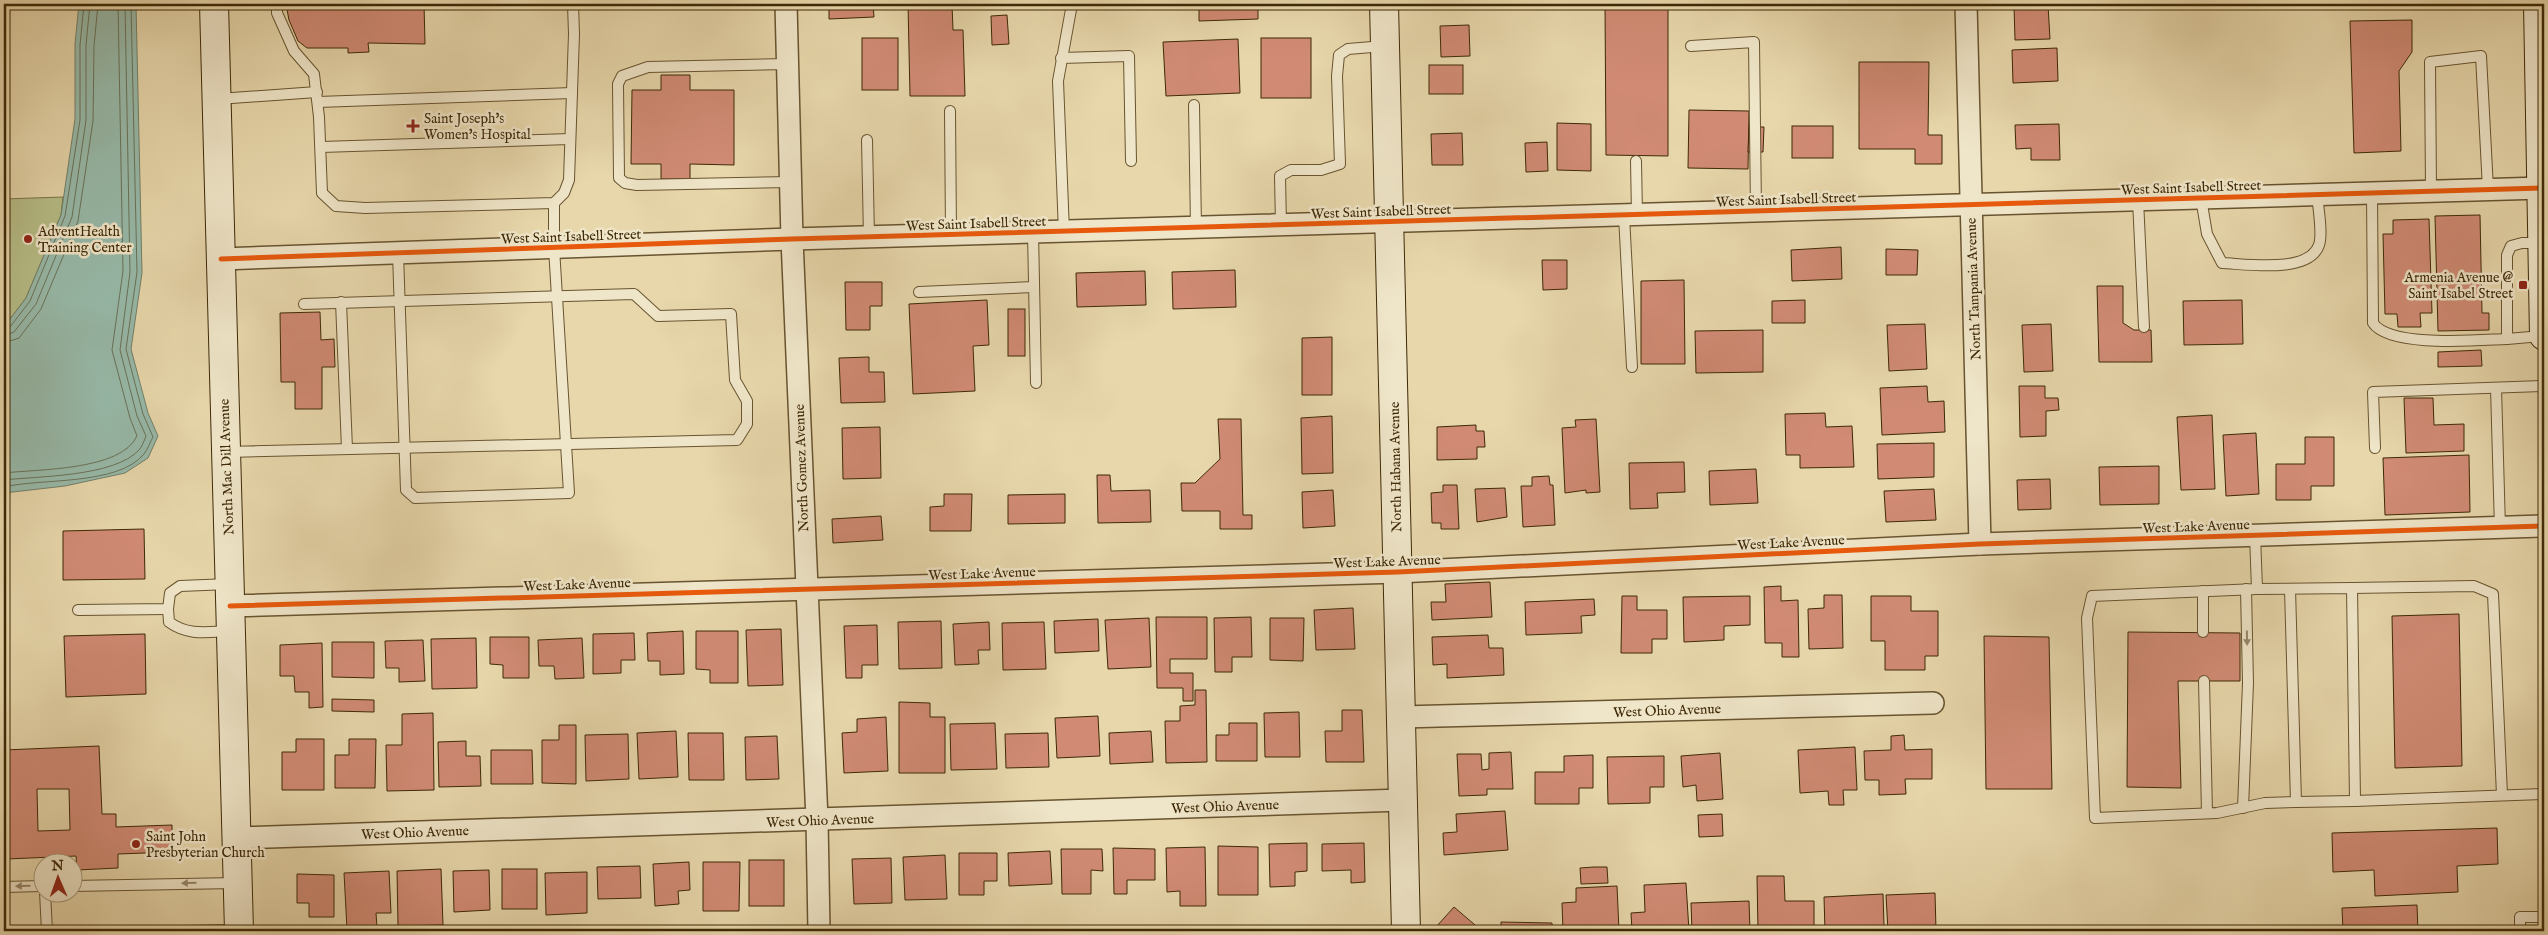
<svg xmlns="http://www.w3.org/2000/svg" width="2548" height="935" viewBox="0 0 2548 935" font-family="'IM FELL English',serif">
<style>
.green{fill:#b7be88;stroke:#7a7448}
.water{fill:#97baaa;stroke:#738069}
.lines{fill:none;stroke-linecap:round;stroke-linejoin:round}
.shore{stroke:#6a7258;stroke-width:1}
.building{fill:#d18b75;stroke:#3e2907;fill-rule:evenodd}
.lane-casing{stroke:#685430;stroke-width:12}
.street-casing{stroke:#685430;stroke-width:24}
.secondary-casing{stroke:#3e2907;stroke-width:30}
.lane{stroke:#efe5c8;stroke-width:10}
.street{stroke:#efe5c8;stroke-width:21}
.secondary{stroke:#efe5c8;stroke-width:28}
.cycleway-casing{stroke:#efe5c8;stroke-width:8}
.cycleway{stroke:#e8590c;stroke-width:5}
.oneway{fill:#968768}
.poi-dot{fill:#8f2418;stroke:#efe5c8;stroke-width:2}
.labels{text-anchor:middle;stroke-width:5;stroke-linejoin:round;paint-order:stroke}
.poi-label{font-size:14px;fill:#3e2907;stroke:#efe5c8;text-anchor:start}
.street-label{font-size:14px;fill:#3e2907;stroke:#efe5c8}
</style>
<rect width="100%" height="100%" fill="#e7d7ab"/>
<filter id="stains"><feTurbulence type="fractalNoise" baseFrequency=".004" numOctaves="4"/><feColorMatrix values="0 0 0 0 .2 0 0 0 0 .09 0 0 0 0 .02 0 0 0 .5 -.17"/></filter>
<radialGradient id="worn" r=".72"><stop offset=".6" stop-color="#630" stop-opacity="0"/><stop offset="1" stop-color="#630" stop-opacity=".3"/></radialGradient>
<!-- green -->
<path class="green" d="M63,197L61,215L26,298L4,327V199Z"/>
<!-- water -->
<path class="water" d="M79,4H136L142,273L131,349L148,413L158,436L148,458L125,473L65,486L4,493V327L26,298L61,215L75,119V44Z"/>
<g class="lines">
<!-- shore -->
<g class="shore">
<path d="M4,330L10,327L30,301L65,216L80,120V45L84,4"/>
<path d="M4,336L14,332L36,304L72,217L86,120V45L90,4"/>
<path d="M4,343L19,338L41,309L78,221L93,121L94,46L98,4"/>
<path d="M4,473C37,469 121,471 137,436L130,418L112,350L123,271L118,4"/>
<path d="M4,480C38,476 114,477 139,450C142,447 144,441 146,436L137,416L120,350L130,272L125,4"/>
<path d="M4,487C40,478 118,486 144,454C148,449 150,442 153,437L143,414L126,349L137,272L131,4"/>
</g>
</g>
<!-- building -->
<g class="building">
<path d="M286,4H424L425,44L368,43L369,52L348,53V48H307L298,41L289,20Z"/>
<path d="M829,4H873L874,17L829,19Z"/>
<path d="M908,4H952L953,30H963L965,96H910Z"/>
<path d="M1199,4H1258V19L1199,21Z"/>
<rect x="1433" y="4" width="18" height="4"/>
<path d="M1605,4H1668V156L1606,155Z"/>
<path d="M2048,5L2050,39L2015,40L2014,6Z"/>
<path d="M1007,15L1009,44L992,45L991,16Z"/>
<path d="M2412,20V52L2399,71L2401,151L2354,153L2350,21Z"/>
<path d="M1469,25L1470,56L1441,57L1440,26Z"/>
<rect x="862" y="38" width="36" height="52"/>
<rect x="1261" y="38" width="50" height="60"/>
<path d="M1238,39L1240,93L1166,96L1163,42Z"/>
<path d="M2057,48L2058,81L2013,83L2012,50Z"/>
<path d="M1859,62H1929L1928,135H1942V164H1915V149H1859Z"/>
<rect x="1429" y="65" width="34" height="29"/>
<path d="M661,75H690V90H734V165L690,164V179H661V164H631L632,90H661Z"/>
<path d="M1689,110L1749,111L1748,169L1688,168Z"/>
<path d="M1557,123L1591,124V171L1557,170Z"/>
<path d="M2059,124L2060,160H2031V148L2016,149L2015,125Z"/>
<rect x="1792" y="126" width="41" height="32"/>
<path d="M1749,127H1764L1763,152H1748Z"/>
<path d="M1462,133L1463,165H1432L1431,134Z"/>
<path d="M1547,142L1548,171L1526,172L1525,143Z"/>
<path d="M2480,215L2482,313H2489V330L2438,331L2435,216Z"/>
<path d="M2429,219L2432,313H2420L2421,327H2398L2397,314H2385L2383,234H2393V220Z"/>
<path d="M1841,247L1842,279L1792,281L1791,250Z"/>
<path d="M1886,249L1918,250L1917,275H1886Z"/>
<path d="M1542,260H1567V289L1543,290Z"/>
<path d="M1235,270L1236,307L1173,309L1172,272Z"/>
<path d="M1145,271L1146,305L1077,307L1076,273Z"/>
<path d="M1684,280L1685,364H1641V281Z"/>
<path d="M845,282H882V306H870V330H846Z"/>
<path d="M2097,286H2123V323L2134,330H2151L2152,362H2099Z"/>
<path d="M987,300L989,345L973,346L975,391L913,394L909,304Z"/>
<path d="M1805,300V323H1772V301Z"/>
<path d="M2242,300L2243,344L2184,345L2183,301Z"/>
<rect x="1008" y="309" width="17" height="47"/>
<path d="M320,312L321,340L334,339L335,367H322V409H295V382H281L280,313Z"/>
<path d="M1925,324L1927,369L1889,371L1887,325Z"/>
<path d="M2051,324L2053,371L2024,372L2022,325Z"/>
<path d="M1763,330V372L1696,373L1695,331Z"/>
<path d="M1332,337V395H1302V338Z"/>
<path d="M2481,350L2482,366L2438,367V352Z"/>
<path d="M869,357V372H884L885,402L841,403L839,358Z"/>
<path d="M1927,386L1928,402L1944,401L1945,432L1882,435L1880,388Z"/>
<path d="M2019,386H2045V398H2058L2059,410L2046,411V436L2020,437Z"/>
<path d="M2404,398H2433L2434,425L2464,424V451L2406,453Z"/>
<path d="M1825,413L1826,427L1852,426L1854,467L1800,468V455H1786L1785,414Z"/>
<path d="M2212,415L2215,489L2181,490L2177,417Z"/>
<path d="M1332,416L1333,473L1302,474L1301,418Z"/>
<path d="M1218,419H1241L1243,515H1252V529H1220V511H1182L1181,483H1195L1220,459Z"/>
<path d="M1596,419L1600,492L1586,493V490L1565,493L1562,428L1576,427L1575,420Z"/>
<path d="M1476,425V431H1484L1485,447H1477V459L1437,460V427Z"/>
<path d="M880,427L881,478L843,479L842,428Z"/>
<path d="M2256,433L2259,494L2226,496L2223,435Z"/>
<path d="M2305,437H2334V486H2311V500H2276V464H2305Z"/>
<path d="M1934,443V477L1878,479L1877,444Z"/>
<path d="M2469,455L2470,512L2385,515L2383,458Z"/>
<path d="M1684,462L1685,492L1657,493L1658,508L1630,509L1629,463Z"/>
<path d="M2159,466V504L2100,505L2099,467Z"/>
<path d="M1756,469L1758,503L1710,505L1709,471Z"/>
<path d="M1097,475H1110L1111,491L1150,490L1151,522L1098,523Z"/>
<path d="M1549,476L1550,485H1553L1555,525L1523,527L1521,486H1532V477Z"/>
<path d="M2050,479L2051,509L2018,510L2017,480Z"/>
<path d="M1443,485H1457L1459,529H1441V523H1432L1431,493L1443,492Z"/>
<path d="M1505,488L1507,517L1477,522L1475,489Z"/>
<path d="M1934,489L1936,520L1886,522L1884,491Z"/>
<path d="M1333,490L1335,526L1303,528L1302,492Z"/>
<path d="M944,494H972L971,531H930V507L944,506Z"/>
<path d="M1065,494V523L1008,524V495Z"/>
<path d="M881,516L883,540L833,543L832,519Z"/>
<path d="M144,529L145,579L63,580V531Z"/>
<path d="M1490,582L1492,617L1432,620L1431,602H1446L1445,584Z"/>
<path d="M1781,586V601L1798,600L1799,657H1782V643H1765L1764,587Z"/>
<path d="M1824,595H1842L1843,648L1809,649L1808,609L1824,608Z"/>
<path d="M1622,596H1637V610H1667V639H1652V653H1621Z"/>
<path d="M1750,596V625L1724,626V640L1684,642L1683,597Z"/>
<path d="M1871,596H1911V611H1938V656H1925V670H1885V641H1871Z"/>
<path d="M1594,599L1595,615L1581,616L1582,633L1526,635L1525,602Z"/>
<path d="M1353,608L1355,649L1316,650L1314,610Z"/>
<path d="M2459,614L2462,766L2395,768L2392,616Z"/>
<path d="M1156,617H1207V659H1170V673H1193V701H1183V688H1157Z"/>
<path d="M1251,617L1252,657H1232V672H1215L1214,618Z"/>
<path d="M1149,618L1151,667L1108,669L1105,620Z"/>
<path d="M1270,618H1304L1303,661L1270,660Z"/>
<path d="M1098,619L1099,651L1055,653L1054,621Z"/>
<path d="M941,621L942,668L899,669L898,622Z"/>
<path d="M989,622L990,650H978L979,664L955,665L953,624Z"/>
<path d="M1044,622L1046,669L1003,670L1002,623Z"/>
<path d="M877,625L878,665H862V678H846L844,626Z"/>
<path d="M781,629L783,685L748,686L746,630Z"/>
<path d="M683,631L684,674L660,675V661H648L647,633Z"/>
<path d="M696,631H738V683H710V670L696,669Z"/>
<path d="M2128,632L2240,633V681H2178L2181,788L2127,787Z"/>
<path d="M634,633L635,660H621V673L593,674V634Z"/>
<path d="M145,634L146,694L66,697L64,636Z"/>
<path d="M1488,635L1489,648H1503L1504,675L1447,678V664L1433,665L1432,637Z"/>
<path d="M1984,636L2049,637L2052,789H1986Z"/>
<path d="M490,637H529V678H503V665L490,664Z"/>
<path d="M476,638L477,688L432,689L431,639Z"/>
<path d="M582,638L584,678L555,679L554,666H539L538,640Z"/>
<path d="M423,640L425,681L399,682V668H386L385,641Z"/>
<path d="M332,642H374V678L332,677Z"/>
<path d="M322,643L323,707L309,708V692H295L294,676H280V645Z"/>
<path d="M1195,690H1206L1207,762L1166,763L1165,721H1180V706L1195,705Z"/>
<path d="M332,699L374,700V712L332,711Z"/>
<path d="M899,702L930,703V717H945V773H899Z"/>
<path d="M1342,710H1362L1364,762H1326L1325,731H1342Z"/>
<path d="M1299,712L1300,757H1265L1264,713Z"/>
<path d="M433,713L434,790L387,791L386,745H402V714Z"/>
<path d="M1098,716L1100,756L1057,758L1055,718Z"/>
<path d="M886,717L888,771L844,773L842,733L857,732V719Z"/>
<path d="M995,723L997,769L951,770L950,724Z"/>
<path d="M1229,723H1257V761H1216V735H1229Z"/>
<path d="M559,725H576V784L542,783V740H559Z"/>
<path d="M676,731L678,777L639,779L637,733Z"/>
<path d="M1151,731L1153,762L1110,764L1109,733Z"/>
<path d="M688,733H723L724,780H689Z"/>
<path d="M1048,733L1049,767L1006,768L1005,734Z"/>
<path d="M628,734L629,779L586,781L585,735Z"/>
<path d="M1904,735L1905,750L1932,749V779H1905L1906,794L1879,795V780H1865L1864,751L1891,750V736Z"/>
<path d="M777,736L779,779L746,780L745,737Z"/>
<path d="M296,739H324V790H282V752H296Z"/>
<path d="M349,739H376L375,788H335V755H349Z"/>
<path d="M466,741V756H480L481,786L439,787L438,742Z"/>
<path d="M99,746L102,814H116V827L172,825V852L118,854V868L77,870L76,856L7,859L4,750ZM37,789H69L70,830L38,831Z"/>
<path d="M1855,747L1857,790H1843L1844,805H1829L1828,791L1800,793L1798,750Z"/>
<path d="M491,750H532L533,784H491Z"/>
<path d="M1511,752L1513,789H1487V795L1459,796L1457,754H1481L1482,770L1489,769V753Z"/>
<path d="M1720,753L1723,799L1697,801L1696,785L1683,787L1681,756Z"/>
<path d="M1593,755V788H1579V804H1535V772H1564V756Z"/>
<path d="M1664,756V787H1650V803L1608,804L1607,757Z"/>
<path d="M1505,811L1508,850L1444,855L1443,833L1457,832L1456,814Z"/>
<path d="M1722,814L1723,836L1699,837L1698,815Z"/>
<path d="M2497,828L2498,864L2457,866L2458,892L2375,896L2374,870L2333,872L2332,833Z"/>
<path d="M1307,843V871L1295,872V886L1270,887L1269,844Z"/>
<path d="M1364,843L1365,882L1351,883V870L1322,871V844Z"/>
<path d="M1218,846L1258,847V895H1218Z"/>
<path d="M1205,847L1206,906H1180V891L1167,892L1166,848Z"/>
<path d="M1113,848L1155,849V880H1127V894H1114Z"/>
<path d="M1061,849H1102L1103,871L1091,870V894H1062Z"/>
<path d="M1050,851L1052,884L1009,886L1008,853Z"/>
<path d="M959,853H997V881H984V895H959Z"/>
<path d="M945,855L947,899L905,900L903,857Z"/>
<path d="M891,858L892,903L854,904L852,859Z"/>
<rect x="749" y="860" width="35" height="46"/>
<path d="M689,862L690,890L678,891L679,904L655,906L653,864Z"/>
<path d="M703,862H740L739,911H703Z"/>
<path d="M640,866L641,898L598,899L597,867Z"/>
<path d="M1594,867H1607L1608,883L1581,884L1580,868Z"/>
<path d="M441,869L443,925L398,926L397,871Z"/>
<rect x="502" y="869" width="35" height="40"/>
<path d="M489,870L490,910L454,912L453,871Z"/>
<path d="M389,871L391,913H376L377,927L347,929L344,873Z"/>
<path d="M587,872V913L546,915L545,873Z"/>
<path d="M297,874L334,875V917H309V903H297Z"/>
<path d="M1757,876H1784L1785,901H1814V931H1758Z"/>
<path d="M1686,883L1689,931H1632L1631,913L1645,912L1644,885Z"/>
<path d="M1617,886L1619,931H1563L1562,903L1576,902V888Z"/>
<path d="M1935,893L1936,930L1888,931L1886,895Z"/>
<path d="M1883,894L1884,926H1876L1877,931H1825L1824,897Z"/>
<path d="M1749,901L1750,931H1692L1691,903Z"/>
<path d="M2417,905L2418,931L2477,929L2478,931H2343L2342,908Z"/>
<path d="M1454,907L1482,931H1441L1436,927Z"/>
<path d="M1501,922L1552,923V931H1501Z"/>
<path d="M2121,929V931H2048Z"/>
</g>
<g class="lines">
<defs>
<g id="lane">
<path d="M277,4V13L294,51L314,74L319,117L322,193L336,206L365,208L554,203L564,193L569,180L574,34L573,4"/>
<path d="M1262,4H1288"/>
<path d="M1691,46L1754,42L1756,212"/>
<path d="M1061,58L1129,56L1131,161"/>
<path d="M788,64L648,67L622,76L618,84L619,178L625,183L637,185L790,182"/>
<path d="M218,99L317,92"/>
<path d="M318,102L572,93"/>
<path d="M1194,105L1196,228"/>
<path d="M950,111L951,235"/>
<path d="M867,140L869,237"/>
<path d="M321,147L570,139"/>
<path d="M1636,161L1637,215"/>
<path d="M2431,191L2430,62L2481,56L2488,189"/>
<path d="M2372,193L2373,323C2390,348 2478,340 2507,339"/>
<path d="M2201,198L2207,234L2222,263C2247,264 2309,274 2319,245C2323,234 2318,207 2317,194"/>
<path d="M2138,200L2144,327"/>
<path d="M1624,216L1632,367"/>
<path d="M1281,226L1280,176L1291,170H1321L1340,164L1337,76L1339,55L1348,49L1384,46"/>
<path d="M1033,232L1036,383"/>
<path d="M1064,232L1058,81L1072,4"/>
<path d="M2541,243H2522L2511,246L2507,255V339L2543,336"/>
<path d="M398,253L406,490L415,498L569,493L554,248V203"/>
<path d="M919,292L1034,287"/>
<path d="M341,302L347,449"/>
<path d="M2496,388L2500,528"/>
<path d="M2375,448L2373,392L2544,386"/>
<path d="M227,452L737,440L747,424V401L735,380L731,314L658,316L634,294L304,304"/>
<path d="M2255,535L2257,589L2352,588L2355,801L2544,794"/>
<path d="M2352,588L2474,586L2493,594L2502,795"/>
<path d="M2257,589L2092,596L2087,618L2095,818L2217,813L2265,803L2296,802L2290,589"/>
<path d="M2203,591V632"/>
<path d="M168,609L169,622C188,636 207,632 230,631"/>
<path d="M78,610L168,609L170,593L180,586L229,584"/>
<path d="M2204,681L2207,813"/>
<path d="M2296,802L2355,801"/>
<path d="M2243,808L2248,683L2246,589"/>
<path d="M72,886L236,883"/>
<path d="M4,887L42,886"/>
<path d="M45,892L47,931"/>
<path d="M183,931L237,930"/>
<path d="M2520,931V917H2544"/>
</g>
<g id="street">
<path d="M786,4L792,239L817,820L819,931"/>
<path d="M1966,4L1980,544"/>
<path d="M221,259L792,239L2542,188"/>
<path d="M230,606L1398,572L1980,544L2544,526"/>
<path d="M1401,717L1933,703"/>
<path d="M236,838L1403,800"/>
</g>
<g id="secondary">
<path d="M214,4L239,931"/>
<path d="M1384,4L1406,931"/>
<path d="M2538,4L2544,336"/>
</g>
</defs>
<!-- lane casing -->
<use href="#lane" class="lane-casing"/>
<!-- street casing -->
<use href="#street" class="street-casing"/>
<!-- secondary casing -->
<use href="#secondary" class="secondary-casing"/>
<!-- lane -->
<use href="#lane" class="lane"/>
<!-- street -->
<use href="#street" class="street"/>
<!-- secondary -->
<use href="#secondary" class="secondary"/>
<defs>
<g id="cycleway">
<path d="M221,259L792,239L2542,188"/>
<path d="M230,606L1398,572L1980,544L2544,526"/>
</g>
</defs>
<!-- cycleway casing -->
<use href="#cycleway" class="cycleway-casing"/>
<!-- cycleway -->
<use href="#cycleway" class="cycleway"/>
</g>
<!-- one-way arrows -->
<defs><path id="oneway-solid" d="M-6-.8H1V-3.2L6.5 0L1 3.2V.8H-6Z" transform="scale(1.25)"/></defs>
<g class="oneway">
<use href="#oneway-solid" transform="translate(2247 638) rotate(89)"/>
<use href="#oneway-solid" transform="translate(189 883) rotate(179)"/>
<use href="#oneway-solid" transform="translate(23 886) rotate(179)"/>
</g>
<!-- markers -->
<g class="poi-dot">
<path d="M410.5 118.5h5v5h5v5h-5v5h-5v-5h-5v-5h5z"/>
<circle cx="28" cy="239" r="5"/>
<rect x="2518" y="280" width="10" height="10" rx="2.5"/>
<circle cx="136" cy="844" r="5"/>
</g>
<g class="labels">
<!-- poi labels -->
<g class="poi-label">
<text x="424" y="123">Saint Joseph's<tspan x="424" dy="16">Women's Hospital</tspan></text>
<text x="38" y="236">AdventHealth<tspan x="38" dy="16">Training Center</tspan></text>
<text x="2513" y="282" text-anchor="end">Armenia Avenue @<tspan x="2513" dy="16">Saint Isabel Street</tspan></text>
<text x="146" y="841">Saint John<tspan x="146" dy="16">Presbyterian Church</tspan></text>
</g>
<!-- street labels -->
<g class="street-label">
<text transform="translate(2191 187) rotate(-2)" y="5">West Saint Isabell Street</text>
<text transform="translate(1786 199) rotate(-2)" y="5">West Saint Isabell Street</text>
<text transform="translate(1381 211) rotate(-2)" y="5">West Saint Isabell Street</text>
<text transform="translate(976 223) rotate(-2)" y="5">West Saint Isabell Street</text>
<text transform="translate(571 236) rotate(-2)" y="5">West Saint Isabell Street</text>
<text transform="translate(1973 289) rotate(-92)" y="5">North Tampania Avenue</text>
<text transform="translate(226 467) rotate(-92)" y="5">North Mac Dill Avenue</text>
<text transform="translate(1395 467) rotate(-91)" y="5">North Habana Avenue</text>
<text transform="translate(801 468) rotate(-92)" y="5">North Gomez Avenue</text>
<text transform="translate(2196 526) rotate(-2)" y="5">West Lake Avenue</text>
<text transform="translate(1791 542) rotate(-3)" y="5">West Lake Avenue</text>
<text transform="translate(1387 561) rotate(-2)" y="5">West Lake Avenue</text>
<text transform="translate(982 573) rotate(-2)" y="5">West Lake Avenue</text>
<text transform="translate(577 584) rotate(-2)" y="5">West Lake Avenue</text>
<text transform="translate(1667 710) rotate(-2)" y="5">West Ohio Avenue</text>
<text transform="translate(1225 806) rotate(-2)" y="5">West Ohio Avenue</text>
<text transform="translate(820 820) rotate(-2)" y="5">West Ohio Avenue</text>
<text transform="translate(415 832) rotate(-2)" y="5">West Ohio Avenue</text>
</g>
</g>
<!-- margin -->
<rect width="2548" height="935" fill="none" stroke="#e7d7ab" stroke-width="20"/>
<rect x="5" y="5" width="2538" height="925" fill="none" stroke="#3e2907" stroke-width="2.5"/>
<rect x="10" y="10" width="2528" height="915" fill="none" stroke="#3e2907"/>
<!-- north arrow -->
<g transform="translate(58 878) rotate(358)"><circle r="24" fill="#efe5c8" stroke="#a89a7b"/>
<path d="M0-4L9 19L0 12L-9 19Z" fill="#8f2418"/>
<text y="-8" font-size="14" font-weight="bold" text-anchor="middle" fill="#3e2907">N</text>
</g>
<rect width="100%" height="100%" filter="url(#stains)"/>
<rect width="100%" height="100%" fill="url(#worn)"/>
</svg>
